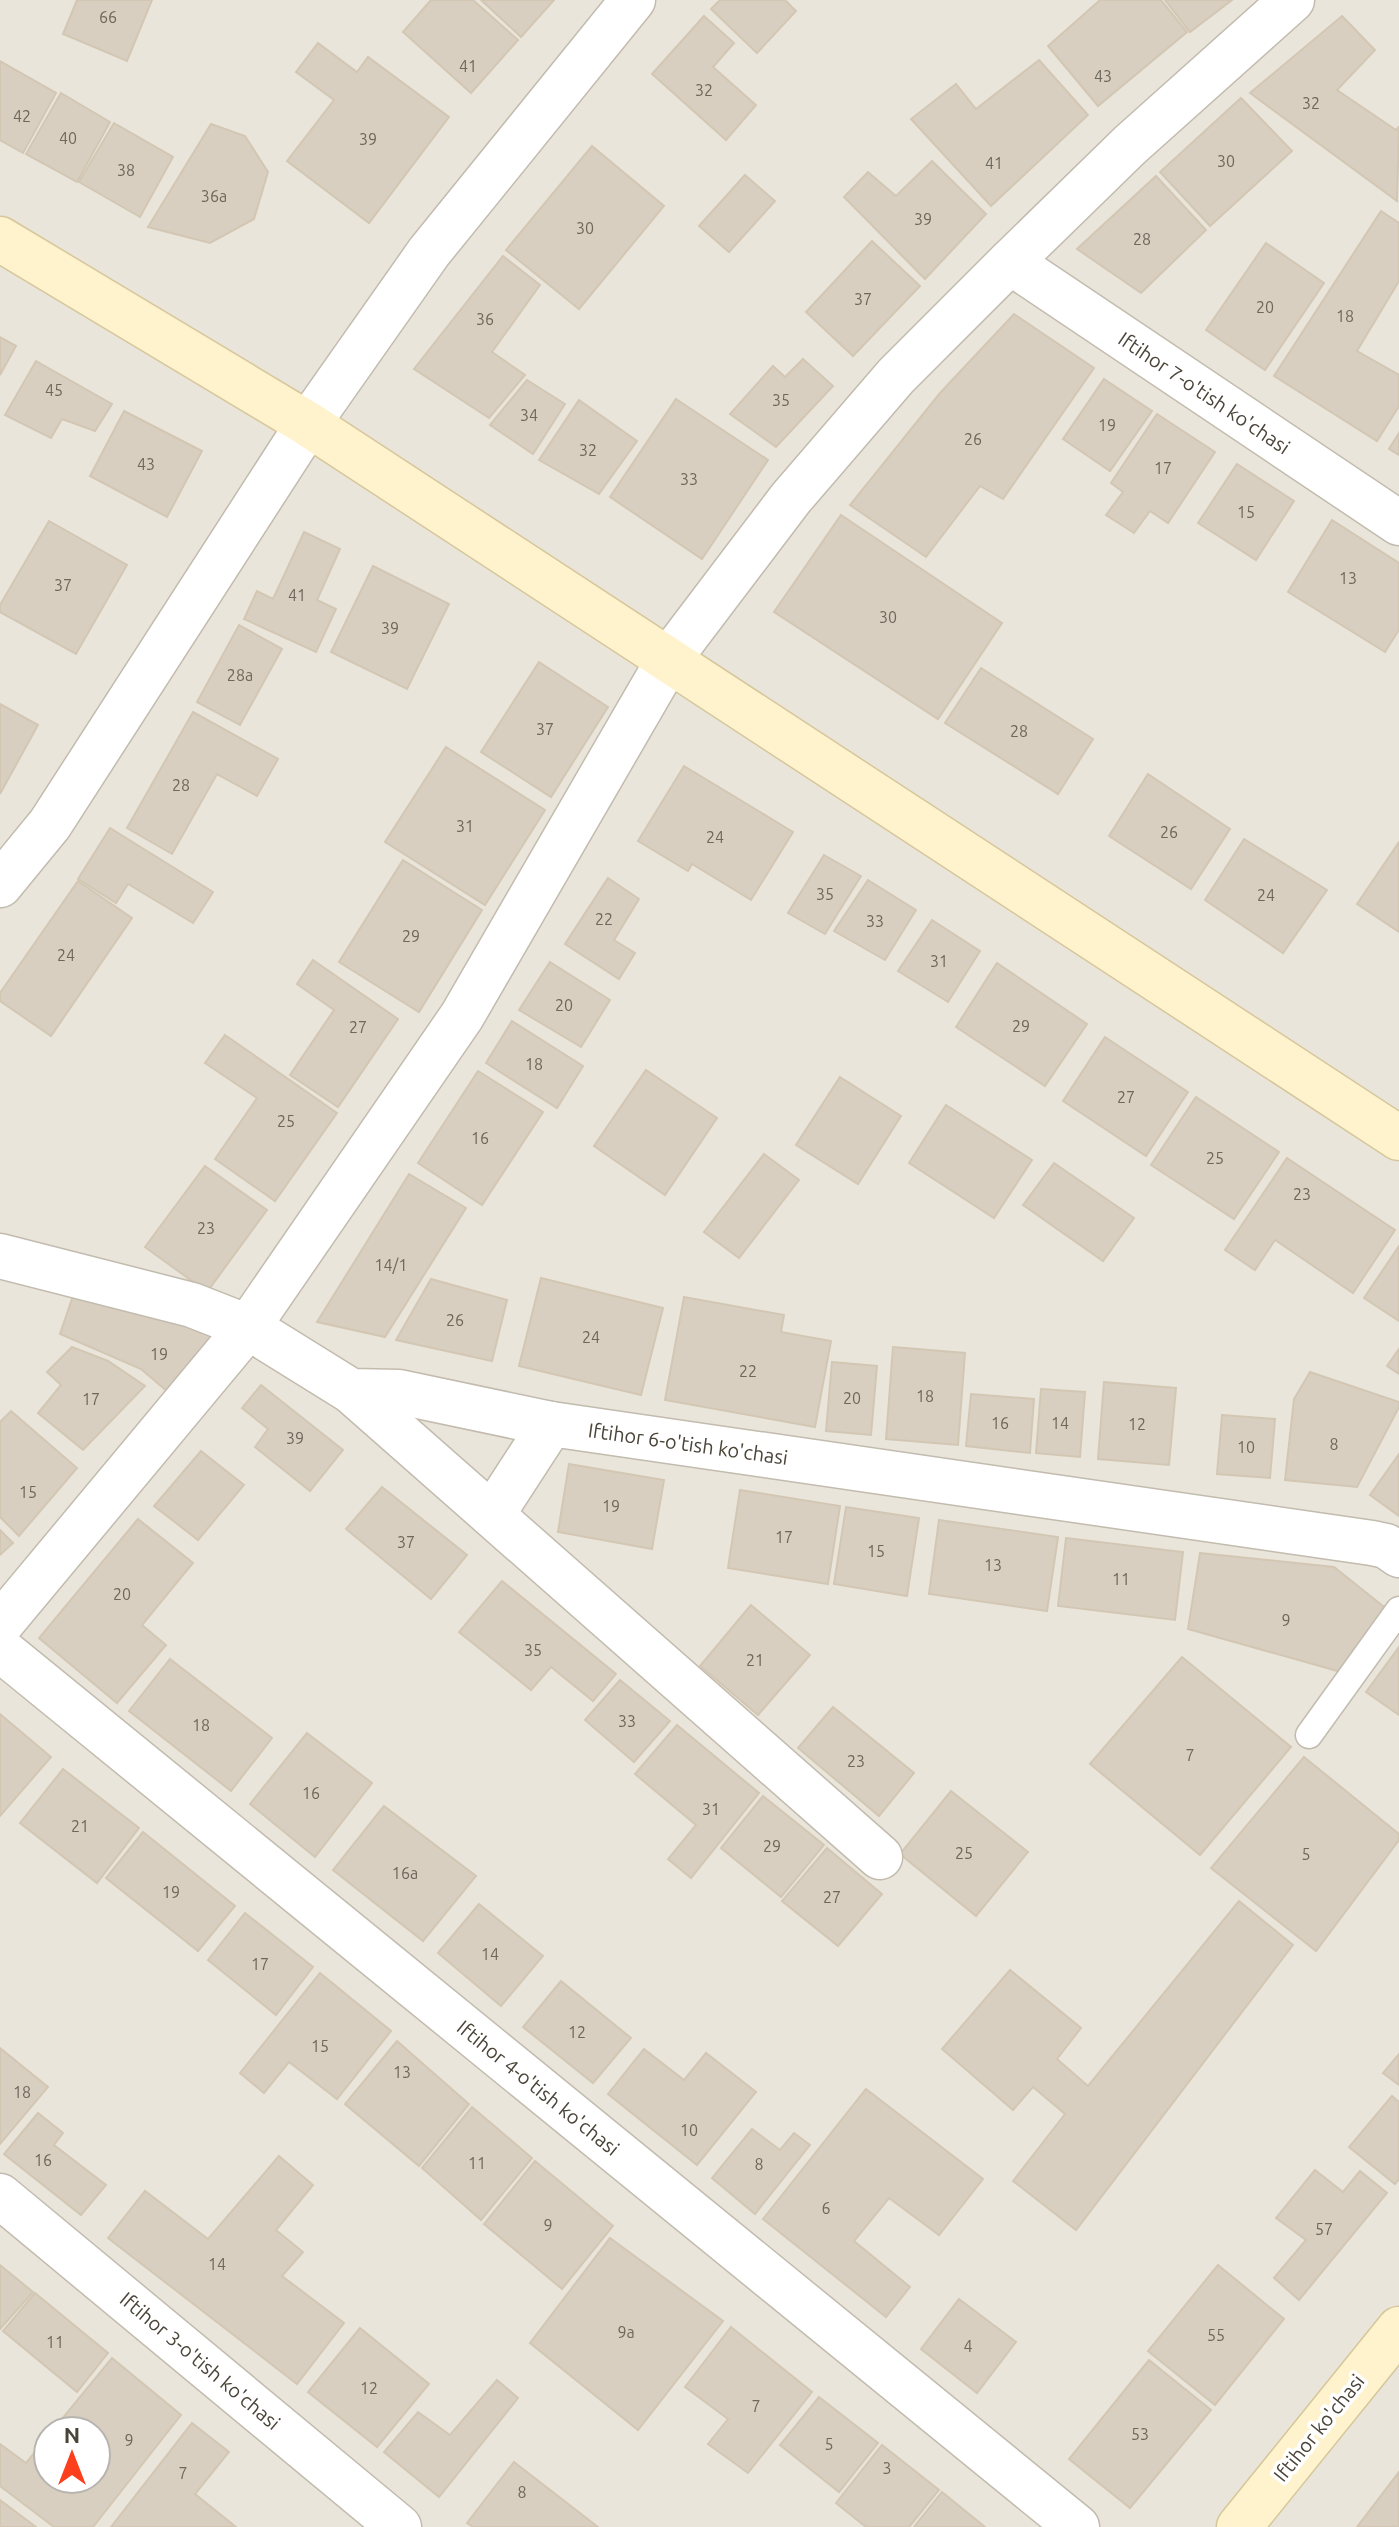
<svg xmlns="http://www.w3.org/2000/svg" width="1399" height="2527" viewBox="0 0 1399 2527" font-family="Ubuntu,sans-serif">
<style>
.residential{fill:#eae5da;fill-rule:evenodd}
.building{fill:#d8cfc1;stroke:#d3c7b4;stroke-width:2}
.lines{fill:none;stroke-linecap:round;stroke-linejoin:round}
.lane-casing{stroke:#c2bbae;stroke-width:29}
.street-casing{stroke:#c2bbae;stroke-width:47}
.secondary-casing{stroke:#d6c79b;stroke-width:47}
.lane{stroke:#fff;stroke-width:26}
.street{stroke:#fff;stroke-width:44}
.secondary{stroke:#fff3cd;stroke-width:44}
.labels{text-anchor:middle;stroke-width:7;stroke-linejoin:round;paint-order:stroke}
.number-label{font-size:16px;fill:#6e675b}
.street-label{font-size:20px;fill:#4b4439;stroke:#fff}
</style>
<rect width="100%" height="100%" fill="#f6f3ec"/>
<!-- residential -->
<path class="residential" d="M0,0H1399V2527H0ZM48,2431H96V2479H48Z"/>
<!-- building -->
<g class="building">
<path d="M77,0H152L127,61L63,34Z"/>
<path d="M431,0H473L518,40L471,93L403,32Z"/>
<path d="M481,0H554L521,37Z"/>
<path d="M720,0H785L796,11L757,53L711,9Z"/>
<path d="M1100,0H1161L1187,32L1098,106L1048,46Z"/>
<path d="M1165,0H1232L1190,32Z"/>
<path d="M704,16L734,43L713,67L756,105L726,140L652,74Z"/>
<path d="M1342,16L1375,50L1337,90L1396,130L1399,127L1397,201L1250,93Z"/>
<path d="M318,43L357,72L368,57L449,117L369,223L287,161L334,100L296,72Z"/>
<path d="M1039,60L1088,115L991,206L911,119L956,84L976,109Z"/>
<path d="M0,61L56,93L23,153L0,140Z"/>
<path d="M61,93L110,122L77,182L26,154Z"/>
<path d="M1241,98L1292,151L1210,226L1160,172Z"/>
<path d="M114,123L173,157L140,217L79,182Z"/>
<path d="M211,124L245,136L268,172L254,219L210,243L148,227Z"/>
<path d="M592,146L664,206L579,309L506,250Z"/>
<path d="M932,161L986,214L925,279L844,197L868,172L896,196Z"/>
<path d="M745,175L775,201L729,252L699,226Z"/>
<path d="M1156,176L1206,230L1141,293L1077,249Z"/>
<path d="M1381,211L1399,223V281L1357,351L1399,375V406L1377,441L1274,376Z"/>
<path d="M872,241L920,286L853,356L806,312Z"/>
<path d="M1266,243L1324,283L1265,370L1206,330Z"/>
<path d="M503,256L540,285L492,352L525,375L489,418L414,369Z"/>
<path d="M1014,314L1094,368L1003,499L980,486L926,557L850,505L940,393Z"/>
<path d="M0,337L16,346L0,375Z"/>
<path d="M803,359L833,386L776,447L730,414L773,366L785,377Z"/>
<path d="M36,361L112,404L95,431L62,419L51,438L5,415Z"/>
<path d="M1104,379L1152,411L1110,471L1063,439Z"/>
<path d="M527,380L565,404L533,454L490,425Z"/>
<path d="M676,399L768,460L702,559L610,497Z"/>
<path d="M579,400L637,441L599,494L539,460Z"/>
<path d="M124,411L202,451L167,517L90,476Z"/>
<path d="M1157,414L1215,452L1168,523L1150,511L1134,533L1106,515L1123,492L1111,483Z"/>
<path d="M1399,433V455L1389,449Z"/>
<path d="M1237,464L1294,501L1256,560L1198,523Z"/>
<path d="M841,515L1002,623L938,719L774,612Z"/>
<path d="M1332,520L1399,563V630L1385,652L1288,592Z"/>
<path d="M49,521L127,565L76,654L0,612V605Z"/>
<path d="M304,532L340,549L317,600L336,609L316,652L244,619L257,591L273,599Z"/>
<path d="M373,566L449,604L407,689L331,652Z"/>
<path d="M239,625L282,649L240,725L197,702Z"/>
<path d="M539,662L608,707L551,797L481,752Z"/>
<path d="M981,668L1093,739L1058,794L945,723Z"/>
<path d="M0,704L38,725L0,794Z"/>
<path d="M193,712L278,759L257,796L217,774L172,854L127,828Z"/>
<path d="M446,747L545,810L485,905L385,842Z"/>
<path d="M684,766L793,832L751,900L692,864L688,871L638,841Z"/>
<path d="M1148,774L1230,829L1191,889L1109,836Z"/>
<path d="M110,828L213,892L193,923L128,884L116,903L78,879Z"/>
<path d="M1244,839L1327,890L1283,953L1205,900Z"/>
<path d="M1399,842V932L1357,904Z"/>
<path d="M824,855L861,876L825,934L788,913Z"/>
<path d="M403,860L482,910L419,1012L339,962Z"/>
<path d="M608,878L639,899L614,940L635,953L619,979L565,944Z"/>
<path d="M868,880L916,910L885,960L834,931Z"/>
<path d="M78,881L132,918L51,1036L0,1001V993Z"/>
<path d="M932,920L980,951L948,1002L898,971Z"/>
<path d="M313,960L398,1019L338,1107L290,1075L334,1010L297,984Z"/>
<path d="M550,962L610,1000L581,1047L519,1010Z"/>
<path d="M997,963L1087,1024L1045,1086L956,1027Z"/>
<path d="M512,1021L583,1066L557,1108L486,1063Z"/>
<path d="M225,1035L337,1113L275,1201L215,1159L257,1098L205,1063Z"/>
<path d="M1105,1037L1188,1092L1146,1156L1063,1101Z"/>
<path d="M646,1070L717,1118L665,1195L594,1146Z"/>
<path d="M478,1071L543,1112L482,1205L418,1163Z"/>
<path d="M840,1077L901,1116L858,1184L796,1145Z"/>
<path d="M1196,1097L1279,1152L1234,1219L1151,1165Z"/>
<path d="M946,1105L1032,1160L994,1218L909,1163Z"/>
<path d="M764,1154L799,1180L739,1258L704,1232Z"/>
<path d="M1287,1158L1395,1230L1353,1293L1275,1240L1255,1270L1225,1250Z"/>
<path d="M1054,1163L1134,1218L1103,1261L1023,1205Z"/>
<path d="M205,1166L267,1210L207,1292L145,1247Z"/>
<path d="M409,1174L466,1208L385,1337L317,1322Z"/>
<path d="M1399,1246V1321L1364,1298Z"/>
<path d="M541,1278L663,1308L641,1395L519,1366Z"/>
<path d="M431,1279L507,1300L492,1361L396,1340Z"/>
<path d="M74,1293L143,1307L224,1340L175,1398L141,1369L60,1334Z"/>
<path d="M684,1297L784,1315L781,1332L831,1341L815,1427L665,1400Z"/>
<path d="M72,1347L108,1361L145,1386L83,1450L38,1413L61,1385L47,1372Z"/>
<path d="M893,1347L965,1353L958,1445L886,1439Z"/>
<path d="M1399,1349V1374L1387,1366Z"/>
<path d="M832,1362L877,1366L871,1435L826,1431Z"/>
<path d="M1310,1372L1399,1402V1407L1357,1487L1285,1480L1294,1399Z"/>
<path d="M1104,1382L1176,1388L1169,1465L1098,1459Z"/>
<path d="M261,1385L343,1450L310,1491L255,1447L268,1429L242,1408Z"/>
<path d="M1041,1389L1085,1392L1080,1457L1036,1453Z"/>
<path d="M971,1394L1034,1399L1030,1453L966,1446Z"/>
<path d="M11,1411L77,1468L19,1536L0,1517V1422Z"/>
<path d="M1222,1415L1275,1419L1270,1478L1217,1474Z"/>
<path d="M201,1451L244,1485L198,1540L154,1506Z"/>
<path d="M1399,1454V1516L1370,1495Z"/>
<path d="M569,1464L664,1480L652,1549L558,1532Z"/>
<path d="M382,1487L467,1555L431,1599L346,1529Z"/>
<path d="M740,1490L840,1506L828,1584L728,1568Z"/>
<path d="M846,1507L919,1518L907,1596L834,1584Z"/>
<path d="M138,1519L193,1563L142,1625L166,1645L117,1703L39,1638Z"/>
<path d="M939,1520L1058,1537L1047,1611L929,1594Z"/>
<path d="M0,1530L13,1543L0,1555Z"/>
<path d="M1066,1538L1183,1552L1175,1620L1058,1606Z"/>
<path d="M1200,1553L1334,1567L1389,1611L1341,1672L1188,1629Z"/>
<path d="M502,1581L616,1674L593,1701L551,1667L531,1690L459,1632Z"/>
<path d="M751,1605L810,1655L758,1715L700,1666Z"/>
<path d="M1399,1647V1715L1366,1692Z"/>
<path d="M1182,1657L1291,1747L1200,1855L1090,1764Z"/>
<path d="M170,1659L272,1738L231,1791L129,1711Z"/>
<path d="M620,1680L670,1721L634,1762L585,1720Z"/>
<path d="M833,1707L914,1773L879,1816L798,1748Z"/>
<path d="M0,1714L51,1757L0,1816Z"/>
<path d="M677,1725L759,1793L691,1878L668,1859L696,1825L635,1774Z"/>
<path d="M307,1733L372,1783L315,1857L250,1804Z"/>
<path d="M1304,1757L1399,1834V1840L1316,1951L1211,1868Z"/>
<path d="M63,1769L139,1828L97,1883L20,1823Z"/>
<path d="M951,1791L1028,1852L976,1916L900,1854Z"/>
<path d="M763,1796L824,1845L781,1897L721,1848Z"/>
<path d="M384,1806L476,1876L423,1941L333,1870Z"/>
<path d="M143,1832L235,1906L198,1951L106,1878Z"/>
<path d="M827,1848L882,1894L838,1946L782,1901Z"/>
<path d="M1239,1901L1293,1945L1076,2230L1013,2181L1065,2114L1033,2087L1013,2110L942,2049L1010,1970L1081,2028L1057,2059L1088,2086Z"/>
<path d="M479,1904L543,1956L501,2006L438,1953Z"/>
<path d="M245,1913L313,1967L276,2015L208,1960Z"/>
<path d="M320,1973L391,2031L337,2099L289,2062L264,2093L240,2073Z"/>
<path d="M561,1981L631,2038L593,2083L523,2027Z"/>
<path d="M397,2041L469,2104L419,2166L345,2104Z"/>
<path d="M0,2048L48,2087L0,2144Z"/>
<path d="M644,2049L684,2080L706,2053L756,2092L697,2165L608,2094Z"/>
<path d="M1399,2054V2085L1383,2073Z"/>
<path d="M866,2089L983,2179L939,2235L889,2198L854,2241L910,2287L886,2317L763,2219Z"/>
<path d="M1392,2096L1399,2102V2179L1395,2184L1349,2147Z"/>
<path d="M472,2107L532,2158L481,2220L422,2168Z"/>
<path d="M38,2113L63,2133L54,2145L106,2185L81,2215L4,2154Z"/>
<path d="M752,2129L780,2150L794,2133L810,2145L755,2214L712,2178Z"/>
<path d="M279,2156L313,2185L276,2230L303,2252L282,2276L344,2323L297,2384L108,2238L145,2191L208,2239Z"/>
<path d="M535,2161L613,2226L562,2289L484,2224Z"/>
<path d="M1315,2170L1343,2192L1360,2171L1387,2193L1299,2300L1274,2278L1306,2240L1276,2218Z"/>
<path d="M610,2238L723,2321L638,2430L530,2343Z"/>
<path d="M0,2265L33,2292L0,2329Z"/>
<path d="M1218,2265L1284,2319L1215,2405L1148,2351Z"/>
<path d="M35,2293L108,2353L77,2392L3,2331Z"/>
<path d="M959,2299L1016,2342L977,2393L921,2349Z"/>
<path d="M731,2327L812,2392L748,2473L708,2444L728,2419L685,2387Z"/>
<path d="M360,2328L429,2384L377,2447L308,2392Z"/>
<path d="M112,2358L181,2415L93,2527H54L0,2486V2444L26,2463L48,2436V2479H96V2431H52Z"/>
<path d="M1149,2360L1211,2410L1130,2508L1069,2459Z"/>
<path d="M497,2380L518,2398L439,2497L384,2452L418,2412L450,2435Z"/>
<path d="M819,2397L878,2443L839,2492L780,2445Z"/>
<path d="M192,2423L229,2452L195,2494L236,2527H111Z"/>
<path d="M882,2445L939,2490L909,2527H866L836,2503Z"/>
<path d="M514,2462L598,2527H473L467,2523Z"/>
<path d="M1399,2472V2527H1357Z"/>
<path d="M942,2492L985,2527H914Z"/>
<path d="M0,2500L36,2527H0Z"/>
</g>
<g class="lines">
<defs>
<path id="lane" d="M1309,1735L1399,1610"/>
<g id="street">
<path d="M1010,262L1399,523"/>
<path d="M0,885L50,824L308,424L429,252L633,0"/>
<path d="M0,1256L192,1305L248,1327L351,1391L399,1392L551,1424L1372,1543L1386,1546L1399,1555"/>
<path d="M351,1391L880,1857"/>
<path d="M492,1515L551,1424"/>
<path d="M0,1625L248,1327L462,1016L669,659L791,498L896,376L1010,262L1130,145L1292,0"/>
<path d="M0,1649L1077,2527"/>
<path d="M0,2196L399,2527"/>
</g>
<g id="secondary">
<path d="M0,239L308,424L1399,1138"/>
<path d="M1239,2527L1399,2329"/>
</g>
</defs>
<!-- lane casing -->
<use href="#lane" class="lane-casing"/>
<!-- street casing -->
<use href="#street" class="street-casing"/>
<!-- secondary casing -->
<use href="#secondary" class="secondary-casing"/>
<!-- lane -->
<use href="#lane" class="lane"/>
<!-- street -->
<use href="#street" class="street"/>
<!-- secondary -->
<use href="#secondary" class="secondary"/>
</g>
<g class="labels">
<!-- number labels -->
<g class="number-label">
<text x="108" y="23">66</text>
<text x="468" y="72">41</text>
<text x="1103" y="82">43</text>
<text x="704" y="96">32</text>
<text x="1311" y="109">32</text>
<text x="22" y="122">42</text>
<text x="68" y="144">40</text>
<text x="368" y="145">39</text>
<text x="1226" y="167">30</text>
<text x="994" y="169">41</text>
<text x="126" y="176">38</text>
<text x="214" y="202">36а</text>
<text x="923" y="225">39</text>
<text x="585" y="234">30</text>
<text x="1142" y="245">28</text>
<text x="863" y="305">37</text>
<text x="1265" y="313">20</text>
<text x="1345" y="322">18</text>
<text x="485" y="325">36</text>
<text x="54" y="396">45</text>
<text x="781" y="406">35</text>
<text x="529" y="421">34</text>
<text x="1107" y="431">19</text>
<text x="973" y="445">26</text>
<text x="588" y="456">32</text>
<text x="146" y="470">43</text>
<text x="1163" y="474">17</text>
<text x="689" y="485">33</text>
<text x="1246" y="518">15</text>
<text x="1348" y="584">13</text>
<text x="63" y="591">37</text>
<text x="297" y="601">41</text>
<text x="888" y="623">30</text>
<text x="390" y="634">39</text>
<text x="240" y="681">28a</text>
<text x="545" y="735">37</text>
<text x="1019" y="737">28</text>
<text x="181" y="791">28</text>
<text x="465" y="832">31</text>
<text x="1169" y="838">26</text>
<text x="715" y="843">24</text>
<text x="825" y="900">35</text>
<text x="1266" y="901">24</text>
<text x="604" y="925">22</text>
<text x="875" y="927">33</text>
<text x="411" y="942">29</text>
<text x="66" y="961">24</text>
<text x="939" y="967">31</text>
<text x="564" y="1011">20</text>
<text x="1021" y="1032">29</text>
<text x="358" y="1033">27</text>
<text x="534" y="1070">18</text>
<text x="1126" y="1103">27</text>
<text x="286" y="1127">25</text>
<text x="480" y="1144">16</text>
<text x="1215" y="1164">25</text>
<text x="1302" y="1200">23</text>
<text x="206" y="1234">23</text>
<text x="391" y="1271">14/1</text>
<text x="455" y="1326">26</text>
<text x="591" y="1343">24</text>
<text x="159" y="1360">19</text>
<text x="748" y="1377">22</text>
<text x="925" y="1402">18</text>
<text x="852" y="1404">20</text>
<text x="91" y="1405">17</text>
<text x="1000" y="1429">16</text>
<text x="1060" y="1429">14</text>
<text x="1137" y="1430">12</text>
<text x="295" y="1444">39</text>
<text x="1334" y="1450">8</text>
<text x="1246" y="1453">10</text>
<text x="28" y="1498">15</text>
<text x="611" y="1512">19</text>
<text x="784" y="1543">17</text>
<text x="406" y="1548">37</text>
<text x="876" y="1557">15</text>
<text x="993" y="1571">13</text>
<text x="1121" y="1585">11</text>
<text x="122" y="1600">20</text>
<text x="1286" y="1626">9</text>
<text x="533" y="1656">35</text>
<text x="755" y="1666">21</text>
<text x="627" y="1727">33</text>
<text x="201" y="1731">18</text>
<text x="1190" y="1761">7</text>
<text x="856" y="1767">23</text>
<text x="311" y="1799">16</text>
<text x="711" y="1815">31</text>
<text x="80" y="1832">21</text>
<text x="772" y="1852">29</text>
<text x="964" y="1859">25</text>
<text x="1306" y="1860">5</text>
<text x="405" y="1879">16a</text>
<text x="171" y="1898">19</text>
<text x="832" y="1903">27</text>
<text x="490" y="1960">14</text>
<text x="260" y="1970">17</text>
<text x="577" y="2038">12</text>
<text x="320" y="2052">15</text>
<text x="402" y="2078">13</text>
<text x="22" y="2098">18</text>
<text x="689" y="2136">10</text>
<text x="43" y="2166">16</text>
<text x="477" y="2169">11</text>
<text x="759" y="2170">8</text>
<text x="826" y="2214">6</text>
<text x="548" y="2231">9</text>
<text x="1324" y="2235">57</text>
<text x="217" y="2270">14</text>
<text x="626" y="2338">9a</text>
<text x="1216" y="2341">55</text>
<text x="55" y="2348">11</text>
<text x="968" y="2352">4</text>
<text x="369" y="2394">12</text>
<text x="756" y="2412">7</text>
<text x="1140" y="2440">53</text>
<text x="129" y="2446">9</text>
<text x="829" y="2450">5</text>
<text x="887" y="2474">3</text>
<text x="183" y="2479">7</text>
<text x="522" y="2498">8</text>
</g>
<!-- street labels -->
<g class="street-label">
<text transform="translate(1204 393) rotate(34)" y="7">Iftihor 7-o'tish ko'chasi</text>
<text transform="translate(688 1444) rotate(8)" y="7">Iftihor 6-o'tish ko'chasi</text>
<text transform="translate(538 2088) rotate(39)" y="7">Iftihor 4-o'tish ko'chasi</text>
<text transform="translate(200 2361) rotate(40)" y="7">Iftihor 3-o'tish ko'chasi</text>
<text transform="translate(1319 2428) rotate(-51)" y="7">Iftihor ko'chasi</text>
</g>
</g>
<!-- north arrow -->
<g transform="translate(72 2455)"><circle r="38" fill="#ffffff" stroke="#b7b4b0" stroke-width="2"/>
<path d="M0-6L14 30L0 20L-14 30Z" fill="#fc3f1d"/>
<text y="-12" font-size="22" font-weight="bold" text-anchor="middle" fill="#4b4439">N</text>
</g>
</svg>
